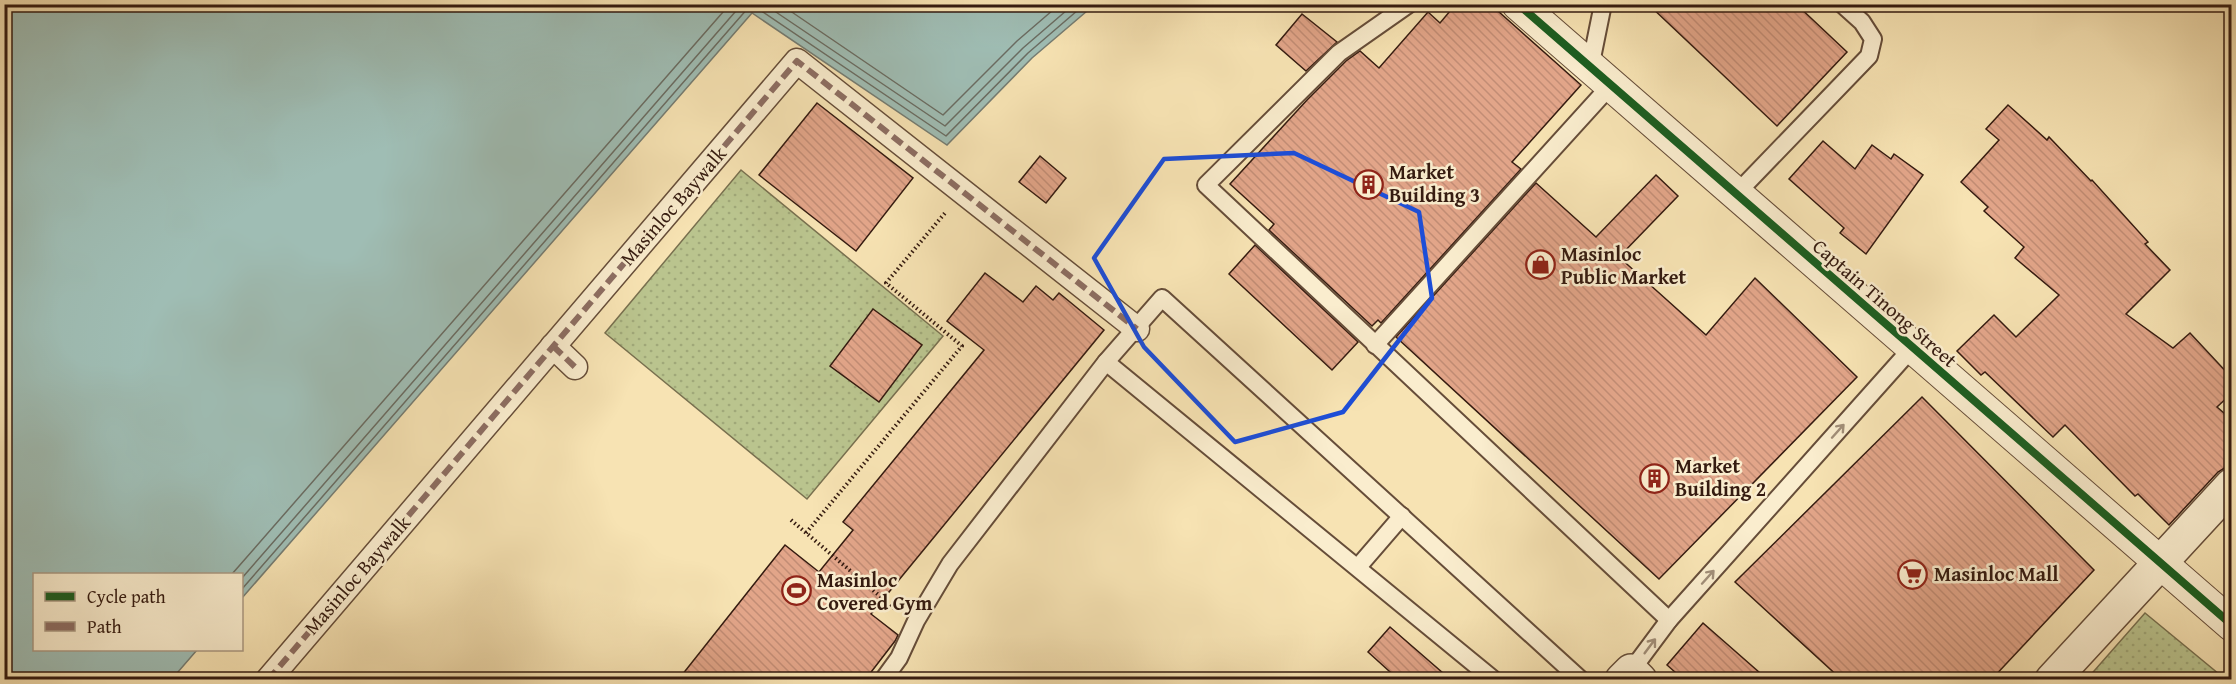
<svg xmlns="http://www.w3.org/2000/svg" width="2236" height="684" viewBox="0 0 2236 684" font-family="'Gentium Book Plus',serif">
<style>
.park{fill:url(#park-dots);stroke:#78704f;stroke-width:1.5}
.water{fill:#9fbdb4;stroke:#757c72;stroke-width:1.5}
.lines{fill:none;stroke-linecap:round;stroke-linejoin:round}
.shore{stroke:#6a6c62;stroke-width:1.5}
.building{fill:url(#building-back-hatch);stroke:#351b10;stroke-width:1.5}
.service-casing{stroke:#664d39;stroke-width:20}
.pedestrian-casing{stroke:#664d39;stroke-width:27}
.minor-casing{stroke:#664d39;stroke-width:34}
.tertiary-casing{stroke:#664d39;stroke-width:36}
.path{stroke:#351b10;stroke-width:4;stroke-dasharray:1.5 3;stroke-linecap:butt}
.service{stroke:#faedce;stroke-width:16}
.pedestrian{stroke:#faedce;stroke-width:24}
.minor{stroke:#faedce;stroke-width:32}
.tertiary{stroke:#faedce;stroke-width:33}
.quiet{stroke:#8d6e63;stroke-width:6;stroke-dasharray:12 6;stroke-linecap:butt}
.cycleway-casing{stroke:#faedce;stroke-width:11}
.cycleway{stroke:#1b5e20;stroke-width:8}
.oneway{stroke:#a18e78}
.marked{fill:none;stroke:#1d4ed8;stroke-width:4.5;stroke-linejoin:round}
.labels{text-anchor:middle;stroke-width:5;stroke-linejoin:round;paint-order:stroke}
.poi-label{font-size:20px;font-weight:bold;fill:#351b10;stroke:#faedce;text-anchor:start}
.street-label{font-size:20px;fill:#351b10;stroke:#faedce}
</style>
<defs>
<pattern id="park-dots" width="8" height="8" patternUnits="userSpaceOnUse" patternTransform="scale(1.5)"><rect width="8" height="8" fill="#bac48e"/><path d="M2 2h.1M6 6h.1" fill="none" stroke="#a0a879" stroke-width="1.8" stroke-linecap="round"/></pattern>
<pattern id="building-back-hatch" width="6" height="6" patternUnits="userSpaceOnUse" patternTransform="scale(1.5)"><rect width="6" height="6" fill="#e2a589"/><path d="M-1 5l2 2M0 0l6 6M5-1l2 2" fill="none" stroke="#c28d75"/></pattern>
</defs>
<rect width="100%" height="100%" fill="#f7e3b3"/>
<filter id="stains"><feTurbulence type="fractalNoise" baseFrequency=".00333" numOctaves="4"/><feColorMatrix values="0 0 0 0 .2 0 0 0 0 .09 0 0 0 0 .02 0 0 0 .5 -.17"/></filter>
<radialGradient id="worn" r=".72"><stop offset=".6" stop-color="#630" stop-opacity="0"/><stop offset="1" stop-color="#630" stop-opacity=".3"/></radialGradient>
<!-- park -->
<g class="park">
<path d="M741,170L943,336L807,499L605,333Z"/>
<path d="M2145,613L2225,679H2087Z"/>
</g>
<!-- water -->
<path class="water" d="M4,5L5,4L1094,5L1032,58L947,145L752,13L242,598V574H34V650H197L171,680L5,679Z"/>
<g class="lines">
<!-- shore -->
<g class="shore">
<path d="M764,4L945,126L1023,48L1074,4"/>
<path d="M780,4L943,115L1017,41L1060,4"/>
<path d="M232,574L730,4"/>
<path d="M242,578L742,4"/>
<path d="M242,589L748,8H757L946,136L1028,53L1085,4"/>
</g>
</g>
<!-- building -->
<g class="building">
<path d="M1456,4H1490L1581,85L1512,162L1521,169L1381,323L1378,320L1372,326L1269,230L1274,224L1230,184L1307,100L1346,61L1360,51L1379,68L1428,12L1440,23Z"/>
<path d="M1648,4H1796L1847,52L1777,126Z"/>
<path d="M1302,14L1337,42L1306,71L1276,45Z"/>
<path d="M817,103L913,178L856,251L759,175Z"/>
<path d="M2008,105L2047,140L2049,137L2091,181L2092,180L2148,242L2145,244L2170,270L2126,314L2173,348L2190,333L2232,378V393L2217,407L2232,420V467H2226L2218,472L2169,525L2138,494L2135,496L2065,425L2053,437L1985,372L1981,375L1957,351L1994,315L2016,337L2059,295L2015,258L2024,247L1984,211L1988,207L1961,182L1999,140L1986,129Z"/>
<path d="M1823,141L1855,169L1872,145L1891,159L1894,154L1923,175L1866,254L1840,233L1844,228L1789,179Z"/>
<path d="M1040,156L1066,178L1046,203L1019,182Z"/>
<path d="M1656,175L1678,196L1619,257L1706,335L1755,278L1857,377L1659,579L1396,337L1536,183L1596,237Z"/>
<path d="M1255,245L1358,342L1332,370L1229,274Z"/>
<path d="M985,273L1023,302L1036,286L1053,300L1059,293L1104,330L871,614L898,635L895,641L865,680H678L785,545L819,572L853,530L843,522L984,350L947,321Z"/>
<path d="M873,309L922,345L879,402L830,366Z"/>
<path d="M1922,397L2094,570L1991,680H1842L1735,582Z"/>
<path d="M1703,623L1768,680H1684L1667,665Z"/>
<path d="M1390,627L1451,680H1399L1368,652Z"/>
</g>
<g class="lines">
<defs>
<g id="service">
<path d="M1409,4L1339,53L1206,185L1669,620"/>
<path d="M1590,68L1603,4"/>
<path d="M1736,194L1869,56L1873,39L1862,22L1842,4"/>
<path d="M1375,345L1611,85"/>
<path d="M1106,362L1162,298L1581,680"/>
<path d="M1358,567L1402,516"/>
<path d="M1631,671L1669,620L1912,348"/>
<path d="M883,680L899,658L916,621L950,564L1106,362L1494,680"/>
</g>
<g id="pedestrian">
<path d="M553,346L575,367"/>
<path d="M268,680L797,61L1137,329"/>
</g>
<path id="minor" d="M1518,4L2232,625"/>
<g id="tertiary">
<path d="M1622,680L1631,671L1640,680"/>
<path d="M2052,680L2232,485"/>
</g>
</defs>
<!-- service casing -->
<use href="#service" class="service-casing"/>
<!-- pedestrian casing -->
<use href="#pedestrian" class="pedestrian-casing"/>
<!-- minor casing -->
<use href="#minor" class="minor-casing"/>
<!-- tertiary casing -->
<use href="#tertiary" class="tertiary-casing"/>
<!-- path -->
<g class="path">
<path d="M791,520L895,609"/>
<path d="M806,533L962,346L886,283L945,213"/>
</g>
<!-- service -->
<use href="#service" class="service"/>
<!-- pedestrian -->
<use href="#pedestrian" class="pedestrian"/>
<!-- minor -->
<use href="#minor" class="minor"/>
<!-- tertiary -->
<use href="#tertiary" class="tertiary"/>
<!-- quiet -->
<g class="quiet">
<path d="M553,346L575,367"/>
<path d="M268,680L797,61L1137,329"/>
</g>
<defs>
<path id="cycleway" d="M1518,4L2232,625"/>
</defs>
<!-- cycleway casing -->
<use href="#cycleway" class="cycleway-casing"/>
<!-- cycleway -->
<use href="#cycleway" class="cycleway"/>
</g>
<!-- one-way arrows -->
<defs><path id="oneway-shaft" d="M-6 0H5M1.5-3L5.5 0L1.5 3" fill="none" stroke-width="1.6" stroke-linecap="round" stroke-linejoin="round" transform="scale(1.5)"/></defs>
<g class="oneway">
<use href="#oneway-shaft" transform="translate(1838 431) rotate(-48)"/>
<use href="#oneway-shaft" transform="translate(1708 577) rotate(-48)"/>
<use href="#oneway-shaft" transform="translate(1650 646) rotate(-53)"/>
</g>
<!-- marked area -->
<path class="marked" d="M1294,153L1419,212L1432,298L1343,412L1235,442L1144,347L1094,258L1164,159Z"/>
<!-- icons -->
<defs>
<symbol id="building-ring" viewBox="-11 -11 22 22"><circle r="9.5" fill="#faedce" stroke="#8f2418" stroke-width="1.5"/><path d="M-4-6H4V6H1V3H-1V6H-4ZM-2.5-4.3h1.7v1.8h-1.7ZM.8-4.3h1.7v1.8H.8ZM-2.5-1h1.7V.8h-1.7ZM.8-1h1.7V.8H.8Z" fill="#8f2418"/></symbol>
<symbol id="shop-ring" viewBox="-11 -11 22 22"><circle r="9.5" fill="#faedce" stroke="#8f2418" stroke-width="1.5"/><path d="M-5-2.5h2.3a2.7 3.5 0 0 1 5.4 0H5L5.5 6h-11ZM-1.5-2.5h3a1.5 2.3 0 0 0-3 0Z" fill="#8f2418"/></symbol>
<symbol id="supermarket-ring" viewBox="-11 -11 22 22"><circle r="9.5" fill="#faedce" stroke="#8f2418" stroke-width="1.5"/><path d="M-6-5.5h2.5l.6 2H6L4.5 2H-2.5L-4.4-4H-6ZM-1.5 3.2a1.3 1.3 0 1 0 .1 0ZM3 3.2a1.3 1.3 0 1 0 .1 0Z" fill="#8f2418"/></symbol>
<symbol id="stadium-ring" viewBox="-11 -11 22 22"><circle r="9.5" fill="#faedce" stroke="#8f2418" stroke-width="1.5"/><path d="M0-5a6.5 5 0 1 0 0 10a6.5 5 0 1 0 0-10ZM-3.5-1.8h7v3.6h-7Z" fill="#8f2418"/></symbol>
</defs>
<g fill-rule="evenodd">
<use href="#building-ring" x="1352" y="168" width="33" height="33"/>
<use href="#shop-ring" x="1524" y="248" width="33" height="33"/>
<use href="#building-ring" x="1638" y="462" width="33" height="33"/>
<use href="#supermarket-ring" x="1896" y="558" width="33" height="33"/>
<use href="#stadium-ring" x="780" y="574" width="33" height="33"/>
</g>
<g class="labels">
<!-- poi labels -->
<g class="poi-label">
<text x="1389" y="179">Market<tspan x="1389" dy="23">Building 3</tspan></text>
<text x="1561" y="261">Masinloc<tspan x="1561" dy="23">Public Market</tspan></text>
<text x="1675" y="473">Market<tspan x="1675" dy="23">Building 2</tspan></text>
<text x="1934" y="581">Masinloc Mall</text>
<text x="817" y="587">Masinloc<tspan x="817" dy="23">Covered Gym</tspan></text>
</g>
<!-- street labels -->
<g class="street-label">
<text transform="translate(673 206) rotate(-49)" y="7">Masinloc Baywalk</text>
<text transform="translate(1885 303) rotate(41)" y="7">Captain Tinong Street</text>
<text transform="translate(357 575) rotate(-49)" y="7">Masinloc Baywalk</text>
</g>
</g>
<!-- margin -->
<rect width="2236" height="684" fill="none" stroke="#f7e3b3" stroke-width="24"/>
<rect x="6" y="6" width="2224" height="672" fill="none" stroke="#351b10" stroke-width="3"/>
<rect x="12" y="12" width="2212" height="660" fill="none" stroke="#351b10" stroke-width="1.5"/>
<!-- legend -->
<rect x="33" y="573" width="210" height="78" fill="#faedce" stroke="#ab9982" stroke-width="1.5"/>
<rect x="45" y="592" width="30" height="9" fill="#1b5e20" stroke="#ab9982" stroke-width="1.5"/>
<text x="87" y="603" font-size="18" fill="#351b10">Cycle path</text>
<rect x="45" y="622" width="30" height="9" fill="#8d6e63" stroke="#ab9982" stroke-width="1.5"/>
<text x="87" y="633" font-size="18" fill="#351b10">Path</text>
<rect width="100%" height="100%" filter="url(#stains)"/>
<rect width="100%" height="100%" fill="url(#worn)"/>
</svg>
